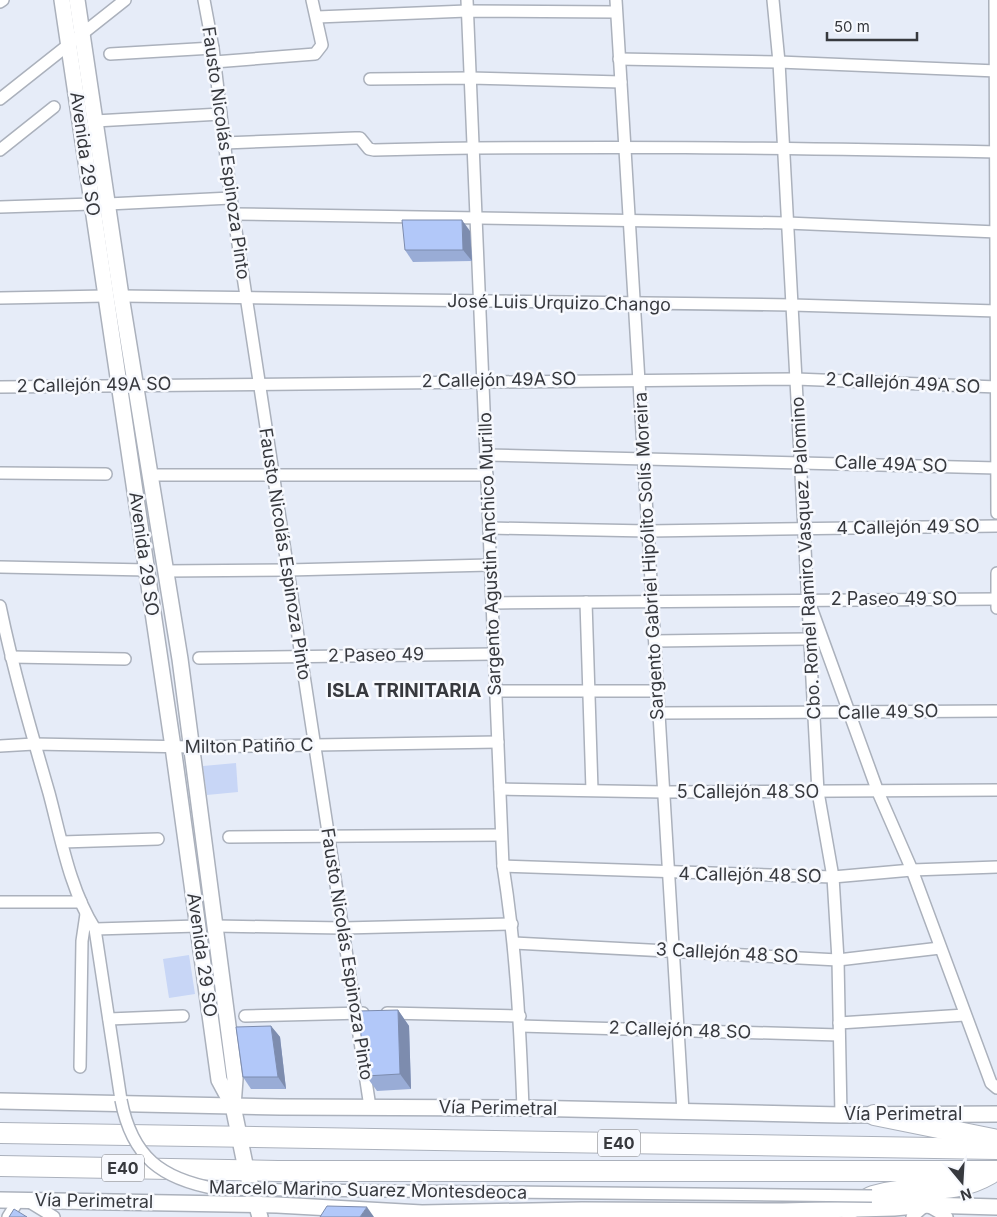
<svg xmlns="http://www.w3.org/2000/svg" width="997" height="1217" viewBox="0 0 997 1217" font-family="Inter,sans-serif">
<style>
.green{fill:#c8d6f6}
.lines{fill:none;stroke-linecap:round;stroke-linejoin:round}
.street-casing{stroke:#abb1bc;stroke-width:14}
.secondary-casing{stroke:#abb1bc;stroke-width:18}
.highway-casing{stroke:#abb1bc;stroke-width:22}
.street{stroke:#fff;stroke-width:11}
.secondary{stroke:#fff;stroke-width:15}
.highway{stroke:#fff;stroke-width:20}
.street-bridge-casing{stroke:#abb1bc;stroke-width:14;stroke-linecap:butt}
.street-bridge{stroke:#fff;stroke-width:11}
.wall{fill:#99acd6}
.shaded-wall{fill:#7d8cae}
.building{fill:#b2c8f9;stroke:#7d8cae}
.labels{text-anchor:middle;stroke-width:5;stroke-linejoin:round;paint-order:stroke}
.shield{fill:#f7f9fe;stroke:#717378;stroke-width:1}
.shield-label{font-size:16px;font-weight:bold;fill:#37393e}
.street-label{font-size:18px;fill:#37393e;stroke:#f7f9fe}
.neighbourhood-label{font-size:19px;font-weight:bold;fill:#37393e;stroke:#f7f9fe}
</style>
<rect width="100%" height="100%" fill="#e6ecf8"/>
<!-- green -->
<g class="green">
<path d="M236,763L238,792L207,795L203,766Z"/>
<path d="M189,955L195,994L169,998L163,959Z"/>
</g>
<g class="lines">
<defs>
<g id="street">
<path d="M204,0L213,48L231,198L370,1107"/>
<path d="M467,0L503,866C516,947 520,1027 523,1108"/>
<path d="M616,0L683,1112"/>
<path d="M773,0L779,62L818,792L833,877L838,960L841,1115"/>
<path d="M995,0L997,513"/>
<path d="M0,2L3,0"/>
<path d="M317,17L467,11L616,12"/>
<path d="M110,54L213,48"/>
<path d="M619,59L779,62L997,71"/>
<path d="M214,62L315,54L322,45L312,0"/>
<path d="M370,79L470,78L621,82"/>
<path d="M0,99L125,0"/>
<path d="M95,121L221,114"/>
<path d="M224,143L355,138H360L369,149L374,150C582,145 789,148 997,152"/>
<path d="M0,150L54,107"/>
<path d="M108,204L231,198"/>
<path d="M0,207L92,204"/>
<path d="M233,214L787,223L997,232"/>
<path d="M121,296L792,305L997,311"/>
<path d="M0,298L106,296"/>
<path d="M0,387L796,379L997,387"/>
<path d="M486,455L997,468"/>
<path d="M0,473L106,474"/>
<path d="M152,475H487"/>
<path d="M489,528L648,531L997,526"/>
<path d="M0,567L147,570"/>
<path d="M165,571L288,570L490,565"/>
<path d="M997,573V608"/>
<path d="M586,602L592,790"/>
<path d="M492,603L997,599"/>
<path d="M0,606C13,669 31,731 49,793C61,838 70,890 95,929L121,1100"/>
<path d="M812,610L878,792L912,870L991,1083L997,1088"/>
<path d="M655,641L810,639"/>
<path d="M11,657L125,659"/>
<path d="M199,658L494,654"/>
<path d="M495,691H658"/>
<path d="M659,713L997,711"/>
<path d="M0,746L34,744L191,747L498,742"/>
<path d="M500,789L664,792L997,790"/>
<path d="M229,837L501,835"/>
<path d="M62,842L158,839"/>
<path d="M503,866L833,877L912,870L997,867"/>
<path d="M0,902H81"/>
<path d="M215,926L343,928L512,924"/>
<path d="M95,929L198,926"/>
<path d="M514,943L838,960L940,948"/>
<path d="M387,1013L520,1016"/>
<path d="M245,1016L363,1013"/>
<path d="M109,1019L183,1016"/>
<path d="M839,1023L965,1015"/>
<path d="M520,1026L839,1035"/>
<path d="M80,1067L82,941L86,914"/>
<path d="M28,1201L54,1217"/>
<path d="M8,1217L18,1201"/>
<path d="M912,1217L926,1205L947,1217"/>
</g>
<g id="secondary">
<path d="M62,0L173,747L219,1080L233,1106L246,1169L260,1217"/>
<path d="M77,0L121,296L180,659L235,1079L233,1106"/>
<path d="M0,1101L280,1107L523,1108L841,1115L997,1114"/>
<path d="M0,1200L277,1205L422,1213L582,1210L783,1211L894,1208L926,1205L997,1207"/>
</g>
<g id="highway">
<path d="M874,1115L993,1139"/>
<path d="M0,1133L997,1149"/>
<path d="M0,1166L278,1171H997"/>
<path d="M849,1209C857,1205 865,1199 873,1196C914,1183 949,1198 990,1174"/>
</g>
</defs>
<!-- street casing -->
<use href="#street" class="street-casing"/>
<!-- secondary casing -->
<use href="#secondary" class="secondary-casing"/>
<!-- highway casing -->
<use href="#highway" class="highway-casing"/>
<!-- street -->
<use href="#street" class="street"/>
<!-- secondary -->
<use href="#secondary" class="secondary"/>
<!-- highway -->
<use href="#highway" class="highway"/>
<defs>
<path id="street-bridge" d="M121,1100C132,1157 161,1179 217,1189L872,1196"/>
</defs>
<!-- street-bridge casing -->
<use href="#street-bridge" class="street-bridge-casing"/>
<!-- street-bridge -->
<use href="#street-bridge" class="street-bridge"/>
</g>
<!-- wall -->
<g class="wall">
<path d="M470,231L472,261L413,262L405,250Z"/>
<path d="M398,1010L409,1026L411,1089L377,1091L366,1076Z"/>
<path d="M271,1026L280,1037L286,1089H251L243,1077Z"/>
</g>
<!-- shaded-wall -->
<g class="shaded-wall">
<path d="M462,220L470,231L472,261L463,250Z"/>
<path d="M398,1010L409,1026L411,1089L400,1074Z"/>
<path d="M271,1026L280,1037L286,1089L278,1077Z"/>
<path d="M367,1207L374,1217H360Z"/>
</g>
<!-- building -->
<g class="building">
<path d="M402,220H462L463,250H405Z"/>
<path d="M398,1010L400,1074L366,1076L358,1011Z"/>
<path d="M271,1026L278,1077H243L236,1027Z"/>
<path d="M327,1206L367,1207L360,1217H320Z"/>
<path d="M14,1209L27,1217H9Z"/>
</g>
<g class="labels">
<!-- shield labels -->
<g class="shield">
<rect x="598" y="1129.5" width="42" height="27" rx="4"/>
<rect x="102" y="1154.5" width="42" height="27" rx="4"/>
</g>
<g class="shield-label">
<text x="619" y="1149">E40</text>
<text x="123" y="1174">E40</text>
</g>
<!-- street labels -->
<g class="street-label">
<text transform="translate(226 153) rotate(82)" y="6">Fausto Nicolás Espinoza Pinto</text>
<text transform="translate(85 154) rotate(82)" y="6">Avenida 29 SO</text>
<text transform="translate(559 303) rotate(1)" y="6">José Luis Urquizo Chango</text>
<text transform="translate(499 380) rotate(-1)" y="6">2 Callejón 49A SO</text>
<text transform="translate(903 383) rotate(3)" y="6">2 Callejón 49A SO</text>
<text transform="translate(94 385) rotate(-1)" y="6">2 Callejón 49A SO</text>
<text transform="translate(891 464) rotate(2)" y="6">Calle 49A SO</text>
<text transform="translate(908 527) rotate(-1)" y="6">4 Callejón 49 SO</text>
<text transform="translate(144 554) rotate(82)" y="6">Avenida 29 SO</text>
<text transform="translate(285 554) rotate(81)" y="6">Fausto Nicolás Espinoza Pinto</text>
<text transform="translate(490 554) rotate(-92)" y="6">Sargento Agustin Anchico Murillo</text>
<text transform="translate(649 556) rotate(-93)" y="6">Sargento Gabriel Hipólito Solís Moreira</text>
<text transform="translate(806 558) rotate(-93)" y="6">Cbo. Romel Ramiro Vasquez Palomino</text>
<text x="894" y="605">2 Paseo 49 SO</text>
<text transform="translate(376 655) rotate(-1)" y="6">2 Paseo 49</text>
<text transform="translate(888 712) rotate(-1)" y="6">Calle 49 SO</text>
<text transform="translate(249 746) rotate(-1)" y="6">Milton Patiño C</text>
<text x="748" y="798">5 Callejón 48 SO</text>
<text transform="translate(750 875) rotate(1)" y="6">4 Callejón 48 SO</text>
<text transform="translate(727 953) rotate(3)" y="6">3 Callejón 48 SO</text>
<text transform="translate(347 954) rotate(81)" y="6">Fausto Nicolás Espinoza Pinto</text>
<text transform="translate(202 955) rotate(82)" y="6">Avenida 29 SO</text>
<text transform="translate(680 1030) rotate(2)" y="6">2 Callejón 48 SO</text>
<text transform="translate(498 1108) rotate(1)" y="6">Vía Perimetral</text>
<text x="903" y="1120">Vía Perimetral</text>
<text transform="translate(368 1190) rotate(1)" y="6">Marcelo Marino Suarez Montesdeoca</text>
<text transform="translate(94 1201) rotate(1)" y="6">Vía Perimetral</text>
</g>
<!-- neighbourhood labels -->
<g class="neighbourhood-label">
<text x="404" y="697">ISLA TRINITARIA</text>
</g>
</g>
<!-- north arrow -->
<g transform="translate(962 1182) rotate(162)" stroke="#f7f9fe" stroke-width="4" paint-order="stroke">
<path d="M0-4L9 19L0 12L-9 19Z" fill="#37393e"/>
<text y="-8" font-size="14" font-weight="bold" text-anchor="middle" fill="#37393e">N</text>
</g>
<!-- scale -->
<path d="M827 32v8h90v-8" fill="none" stroke="#37393e" stroke-width="2.5"/>
<text x="834" y="32" font-size="15" fill="#37393e" stroke="#f7f9fe" stroke-width="4" paint-order="stroke">50 m</text>
</svg>
